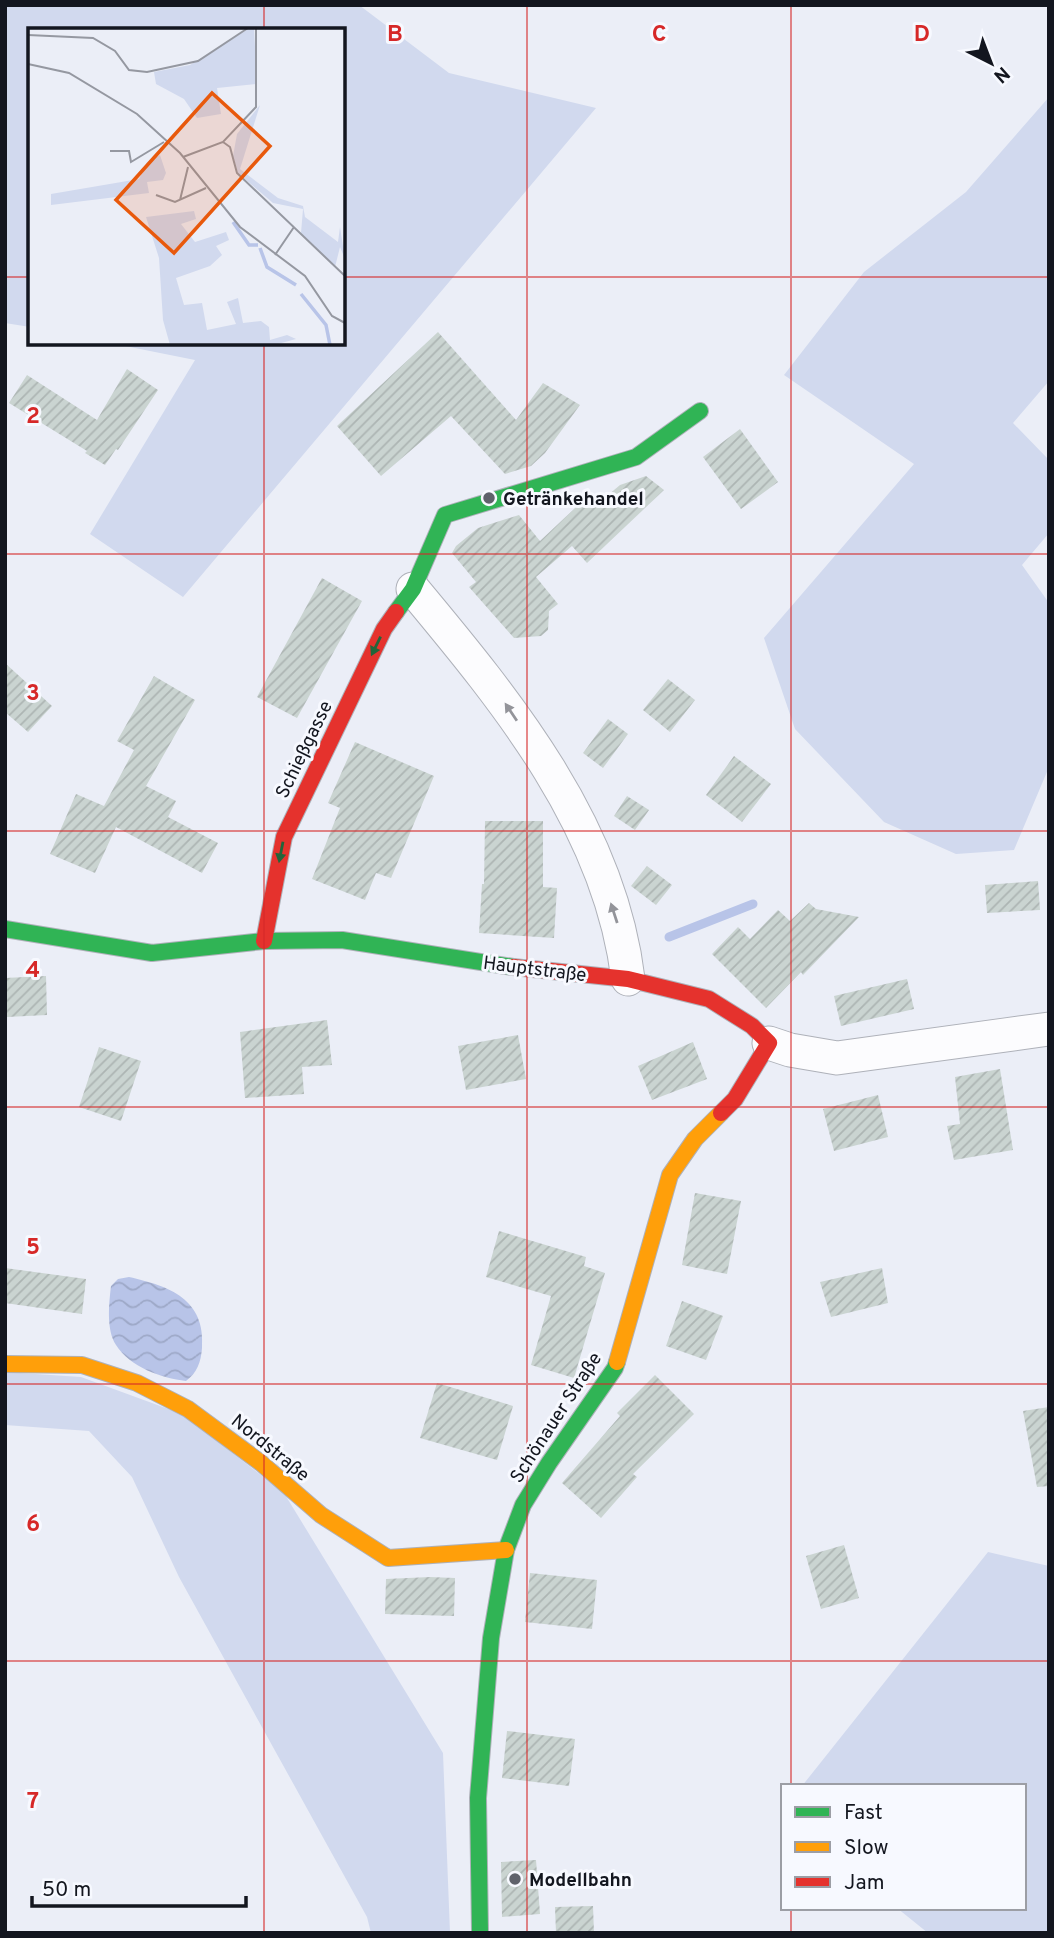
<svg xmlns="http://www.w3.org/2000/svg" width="1054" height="1938" viewBox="0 0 1054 1938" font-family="Overpass,sans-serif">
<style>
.grass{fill:#d1d9ee}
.water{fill:url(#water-waves)}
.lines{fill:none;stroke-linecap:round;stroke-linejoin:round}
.stream{stroke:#b8c4e8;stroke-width:9}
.building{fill:url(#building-hatch)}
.street-casing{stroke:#aeb1b9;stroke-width:35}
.fast-casing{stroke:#aeb1b9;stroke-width:18}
.slow-casing{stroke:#aeb1b9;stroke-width:18}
.jam-casing{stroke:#aeb1b9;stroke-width:18}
.street{stroke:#fcfcfe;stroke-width:33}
.fast{stroke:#30b455;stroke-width:16}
.slow{stroke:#ff9f0a;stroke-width:16}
.jam{stroke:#e5322d;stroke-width:16}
.oneway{fill:#22653a}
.oneway2{fill:#93949a}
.grid{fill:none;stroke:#d62828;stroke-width:2;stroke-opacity:0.55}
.poi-dot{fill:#5f626b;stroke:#f7f9ff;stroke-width:2.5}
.labels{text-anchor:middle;stroke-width:6;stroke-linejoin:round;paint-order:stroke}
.poi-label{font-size:19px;font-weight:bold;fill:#13161f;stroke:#f7f9ff;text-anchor:start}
.street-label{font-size:19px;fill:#13161f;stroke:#f7f9ff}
.inset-river{fill:none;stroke:#b8c4e8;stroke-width:3.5}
.inset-road{fill:none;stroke:#9598a1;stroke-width:2}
.view{fill:#e8590c;fill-opacity:0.15;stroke:#e8590c;stroke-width:3.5}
.inset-edge{fill:none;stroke:#13161f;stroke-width:3.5}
.grid-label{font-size:23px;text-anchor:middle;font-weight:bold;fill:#d62828;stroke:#f7f9ff;stroke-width:6;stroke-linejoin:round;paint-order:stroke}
</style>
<defs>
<pattern id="water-waves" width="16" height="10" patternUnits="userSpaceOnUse" patternTransform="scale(1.75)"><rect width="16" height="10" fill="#b8c4e8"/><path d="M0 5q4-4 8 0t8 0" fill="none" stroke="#9da8c7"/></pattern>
<pattern id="building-hatch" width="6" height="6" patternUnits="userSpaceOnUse" patternTransform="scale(1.75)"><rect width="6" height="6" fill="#cad4d1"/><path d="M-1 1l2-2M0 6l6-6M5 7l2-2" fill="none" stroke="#adb5b3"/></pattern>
</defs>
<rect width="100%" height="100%" fill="#ebeef7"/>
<!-- grass -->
<g class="grass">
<path d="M5,5H359L449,73L596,108L183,597L90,534L195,360L110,343H343V30H30V327L5,323Z"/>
<path d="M1049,97V381L1013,423L1049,460V533L1022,565L1049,603V767L1014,850L956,854L884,822L795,729L764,638L914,464L784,375L864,272L966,192Z"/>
<path d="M5,1372L81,1377L182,1414L284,1493L443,1753L450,1933H371L367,1917L179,1577L132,1477L89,1431L5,1425Z"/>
<path d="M988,1552L1049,1566V1933H928L897,1908H1024V1786H802Z"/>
</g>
<!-- water -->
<path class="water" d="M129,1277C169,1286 206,1299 202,1348C201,1362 197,1373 186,1381C161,1378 130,1367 116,1345C106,1330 109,1303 111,1286L118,1279Z"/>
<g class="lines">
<!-- stream -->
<path class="stream" d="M669,937L753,904"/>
</g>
<!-- building -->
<g class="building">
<path d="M438,332L516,420L543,383L580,405L545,453L531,466L505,474L451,416L381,476L337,426Z"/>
<path d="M127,369L158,390L118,450L116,449L105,465L85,453L87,451L9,403L27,375L97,420Z"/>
<path d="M740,429L778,482L741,509L703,457Z"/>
<path d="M646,476L664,490L587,563L572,546L536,577L558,604L549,611L548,630L541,636L514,638L469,587L476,582L452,553L456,546L478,528L519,515L540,541L589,495L599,503L620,485Z"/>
<path d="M322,578L362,601L297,718L257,697Z"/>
<path d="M5,663L52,706L28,732L5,712Z"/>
<path d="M154,676L195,700L146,786L176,801L168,817L218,843L202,873L116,827L95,873L50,854L76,794L104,806L134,750L117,741Z"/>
<path d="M668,679L695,700L670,732L643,710Z"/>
<path d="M608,719L628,734L603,768L583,753Z"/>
<path d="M355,742L434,776L391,878L376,873L365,900L312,879L340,808L328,803Z"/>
<path d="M734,756L771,784L742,822L706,795Z"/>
<path d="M627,796L649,810L635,830L614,816Z"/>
<path d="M485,821H543V887L557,888L554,938L479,933L482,884H484Z"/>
<path d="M647,866L672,885L656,905L631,886Z"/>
<path d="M1038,881L1040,910L987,913L985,885Z"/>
<path d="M809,903L816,909L859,917L803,975L801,972L766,1008L712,954L738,927L750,939L778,910L790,921Z"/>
<path d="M46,976L47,1015L7,1017L5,978Z"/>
<path d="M907,979L914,1009L841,1026L834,996Z"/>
<path d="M327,1020L332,1065L302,1067L304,1094L245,1098L240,1032Z"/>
<path d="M518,1035L526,1079L466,1090L458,1046Z"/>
<path d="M693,1042L707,1079L652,1100L638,1066Z"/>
<path d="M99,1047L141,1061L121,1121L79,1107Z"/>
<path d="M1000,1069L1013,1150L954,1160L947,1126L960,1124L955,1077Z"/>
<path d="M878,1095L888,1137L834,1151L823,1109Z"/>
<path d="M695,1193L741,1201L727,1274L682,1265Z"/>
<path d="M499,1231L586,1257L584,1266L605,1273L574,1378L531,1365L551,1296L486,1277Z"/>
<path d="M5,1268L86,1279L82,1314L5,1303Z"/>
<path d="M882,1268L888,1303L831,1317L820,1282Z"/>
<path d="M682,1301L723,1316L706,1360L666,1346Z"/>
<path d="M655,1375L694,1414L633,1474L637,1477L601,1518L562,1483L620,1416L617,1413Z"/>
<path d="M437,1383L513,1406L497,1460L420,1438Z"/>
<path d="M1049,1407V1486L1037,1487L1023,1411Z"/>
<path d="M844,1545L859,1598L821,1609L806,1556Z"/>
<path d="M530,1573L597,1580L592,1629L525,1622Z"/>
<path d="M430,1577L455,1578L454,1616L385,1614L386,1579Z"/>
<path d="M507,1731L575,1739L569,1786L502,1778Z"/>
<path d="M536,1860L540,1914L502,1917L501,1862Z"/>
<path d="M593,1906L594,1933H556L555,1907Z"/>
</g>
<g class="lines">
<defs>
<g id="street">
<path d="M413,589C508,703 610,827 628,979"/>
<path d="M769,1043L790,1050L837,1058L1049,1029"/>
</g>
<g id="fast">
<path d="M396,612L413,589L445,515L636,457L700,411"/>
<path d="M5,929L152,953L264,941L342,940L513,967"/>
<path d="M480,1933L478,1798L491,1638L506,1550L523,1505L549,1463L615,1368L617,1362"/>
</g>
<g id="slow">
<path d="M617,1362L670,1175L695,1139L721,1113"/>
<path d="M5,1364L82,1365L137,1383L188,1409L261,1463L321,1515L388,1558L506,1550"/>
</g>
<g id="jam">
<path d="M264,941L284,837L384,629L396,612"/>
<path d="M513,967L628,979L709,999L752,1026L769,1043L735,1099L721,1113"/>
</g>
</defs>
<!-- street casing -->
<use href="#street" class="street-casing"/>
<!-- fast casing -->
<use href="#fast" class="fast-casing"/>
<!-- slow casing -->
<use href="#slow" class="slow-casing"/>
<!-- jam casing -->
<use href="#jam" class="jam-casing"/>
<!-- street -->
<use href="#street" class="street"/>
<!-- fast -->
<use href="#fast" class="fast"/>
<!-- slow -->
<use href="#slow" class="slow"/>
<!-- jam -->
<use href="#jam" class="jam"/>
</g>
<!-- one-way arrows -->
<defs><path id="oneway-solid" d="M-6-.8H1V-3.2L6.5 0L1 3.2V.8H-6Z" transform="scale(1.75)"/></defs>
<g class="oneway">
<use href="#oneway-solid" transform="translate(376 646) rotate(116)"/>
<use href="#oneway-solid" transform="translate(281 852) rotate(101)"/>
</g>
<g class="oneway2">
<use href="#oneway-solid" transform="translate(511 712) rotate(-124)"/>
<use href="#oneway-solid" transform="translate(614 913) rotate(-108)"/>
</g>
<!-- grid -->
<path class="grid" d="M264,5V30M527,5V1933M791,5V1786M5,277H30M343,277H1049M264,343V1933M5,554H1049M5,831H1049M5,1107H1049M5,1384H1049M5,1661H1049M791,1908V1933"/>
<!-- markers -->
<g class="poi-dot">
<circle cx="489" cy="498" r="7"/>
<circle cx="515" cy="1879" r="7"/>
</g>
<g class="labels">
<!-- poi labels -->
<g class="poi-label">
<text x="503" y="505">Getränkehandel</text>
<text x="529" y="1886">Modellbahn</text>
</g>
<!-- street labels -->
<g class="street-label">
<text transform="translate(303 749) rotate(-64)" y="7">Schießgasse</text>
<text transform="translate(535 968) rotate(7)" y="7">Hauptstraße</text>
<text transform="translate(555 1417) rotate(-57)" y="7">Schönauer Straße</text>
<text transform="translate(271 1447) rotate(39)" y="7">Nordstraße</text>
</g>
</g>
<!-- overview -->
<g transform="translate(28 28)">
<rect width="317" height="317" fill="#ebeef7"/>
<path d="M222,0H226L229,56L189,60L193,86L169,90L156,71L128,56L126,44L162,37ZM232,77L212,141L250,170L275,178L277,189L310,214L312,199L317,231L312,219L307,239L273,205L275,181L245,175L210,145L205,128L209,106ZM132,127L138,145L135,152L119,154L121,165L23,177V166L111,151L119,134ZM166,183L168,191L153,196L167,214L198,204L201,212L188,218L194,227L182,238L148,250L156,277L174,275L179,302L208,296L199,274L210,270L215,295L233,293L241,299L242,312L259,307L268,311L246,317H142L135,292L131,230L118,189Z" fill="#d1d9ee"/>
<path class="inset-river" d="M205,194L221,217H230M232,220L239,239L268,257M273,266L298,297L302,317"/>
<path class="inset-road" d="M0,7L65,10L87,23L101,42L119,44L170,33L220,0M0,36L41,45L109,86L152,125L212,199L277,248L304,288L317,295M195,114L202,119L209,145L317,248M82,123H101L103,134L136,114M155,129L195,114L228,79V0M128,167L147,174L178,160M152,172L160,139M247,227L266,199"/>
<path class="view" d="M184,65L242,118L146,225L88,172Z"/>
<rect width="317" height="317" class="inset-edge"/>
</g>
<g class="grid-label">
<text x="395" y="41">B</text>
<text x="659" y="41">C</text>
<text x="922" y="41">D</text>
<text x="33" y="423">2</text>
<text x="33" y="700">3</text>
<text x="33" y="977">4</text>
<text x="33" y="1254">5</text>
<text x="33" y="1531">6</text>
<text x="33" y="1808">7</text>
</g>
<!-- border -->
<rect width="1054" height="1938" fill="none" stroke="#13161f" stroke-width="14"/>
<!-- legend -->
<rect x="781" y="1784" width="245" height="126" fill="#f7f9ff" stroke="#9c9ea5" stroke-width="2"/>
<rect x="795" y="1807" width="35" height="10" fill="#30b455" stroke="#9c9ea5" stroke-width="2"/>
<text x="844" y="1819" font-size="21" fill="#13161f">Fast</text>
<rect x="795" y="1842" width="35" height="10" fill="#ff9f0a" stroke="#9c9ea5" stroke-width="2"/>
<text x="844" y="1854" font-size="21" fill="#13161f">Slow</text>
<rect x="795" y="1877" width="35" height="10" fill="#e5322d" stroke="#9c9ea5" stroke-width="2"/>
<text x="844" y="1889" font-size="21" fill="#13161f">Jam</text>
<!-- north arrow -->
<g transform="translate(991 63) rotate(138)" stroke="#f7f9ff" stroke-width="5" paint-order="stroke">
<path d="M0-5L12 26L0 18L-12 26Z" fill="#13161f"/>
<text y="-10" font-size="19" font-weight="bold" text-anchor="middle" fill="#13161f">N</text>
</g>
<!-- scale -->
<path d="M32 1896v10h214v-10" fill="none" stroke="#13161f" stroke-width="3.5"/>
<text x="42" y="1896" font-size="21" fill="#13161f" stroke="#f7f9ff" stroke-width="5" paint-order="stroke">50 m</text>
</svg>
